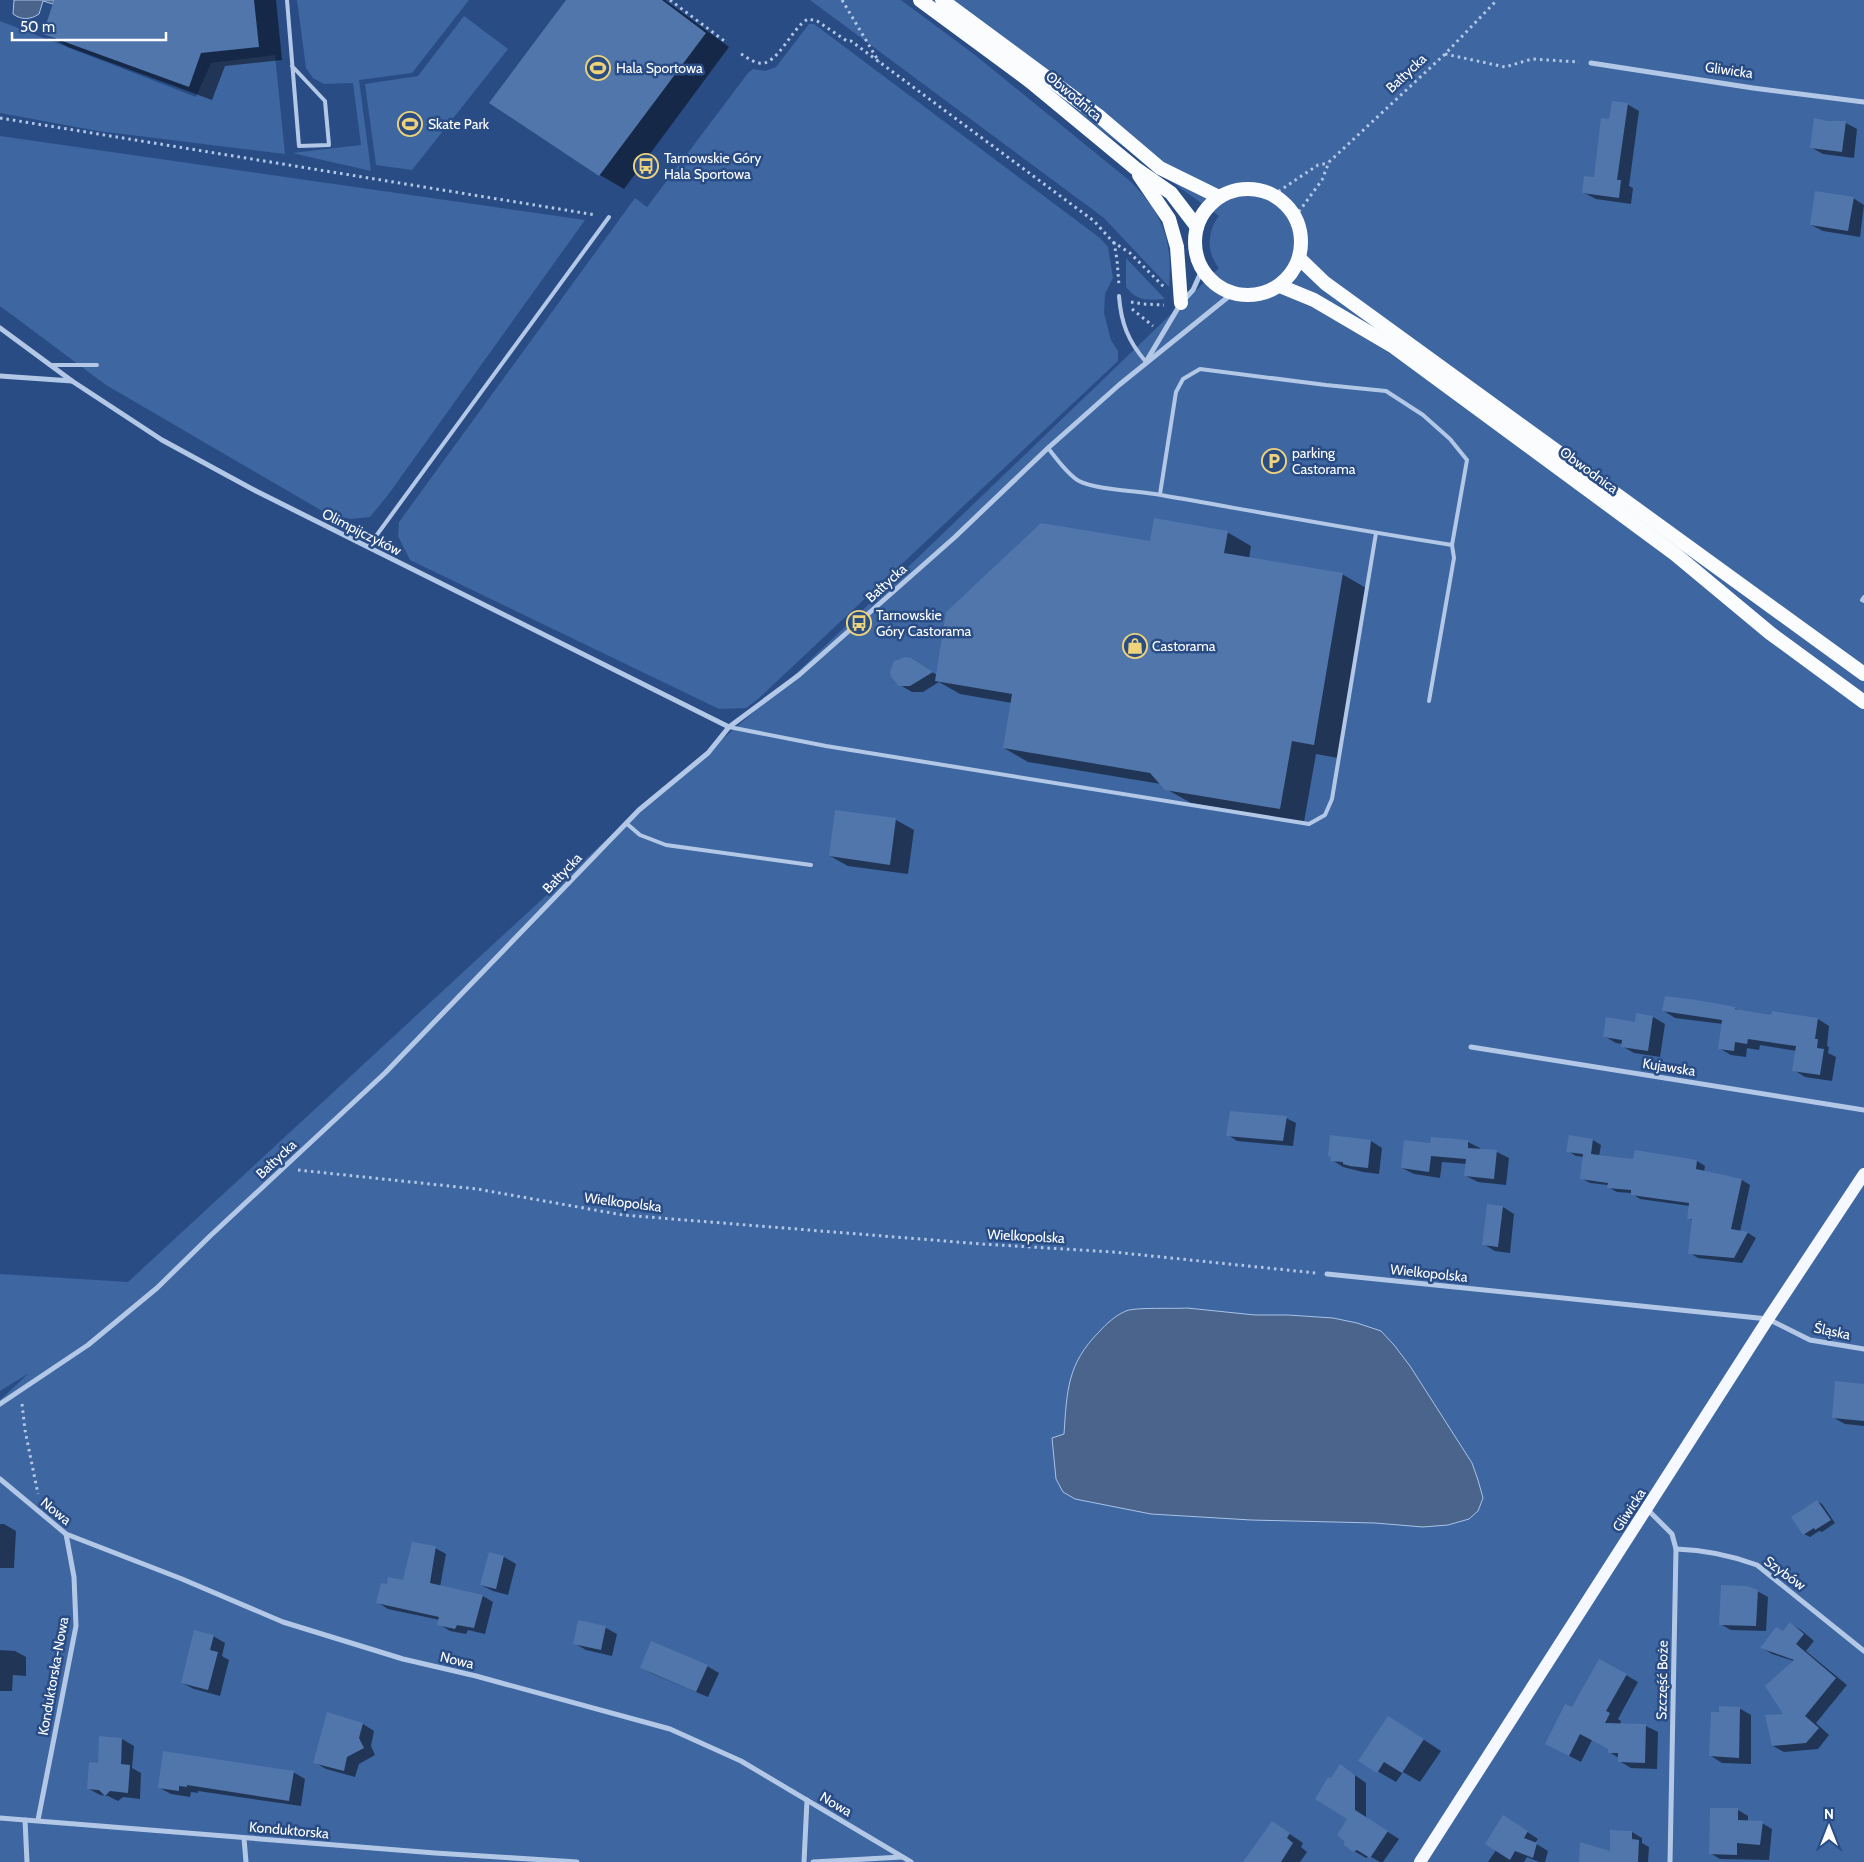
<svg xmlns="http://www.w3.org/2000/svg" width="1864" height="1862" viewBox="0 0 1864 1862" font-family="Cabin,sans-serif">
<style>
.green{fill:#3e66a1}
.water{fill:#4a648c;stroke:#a8c3e8}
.shadow{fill:#0007}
.building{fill:#5176ac}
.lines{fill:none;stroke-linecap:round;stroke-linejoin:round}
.path{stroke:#b3c8e7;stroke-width:3;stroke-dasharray:2.5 4;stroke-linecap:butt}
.service{stroke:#b3c8e7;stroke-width:4}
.minor{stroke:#b3c8e7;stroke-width:5}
.primary{stroke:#f5f8fe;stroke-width:12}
.trunk{stroke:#fafcfe;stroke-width:14}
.labels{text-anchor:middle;stroke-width:5;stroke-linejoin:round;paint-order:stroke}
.poi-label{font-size:14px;fill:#fff;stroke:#294c85;text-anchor:start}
.street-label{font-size:14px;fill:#fff;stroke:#294c85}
</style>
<rect width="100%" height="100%" fill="#294c85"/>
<!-- green -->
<g class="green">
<path d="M297,0H469L412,73L359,80L371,171L292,153L361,145L353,83L324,84L313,78L306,68Z"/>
<path d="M810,0H901L975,55L1130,181C1163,214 1173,240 1169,287L1104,218Z"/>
<path d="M921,0H1864V1862H0V1400L29,1373L0,1391V1274L128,1282L605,841L771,697L906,569L1219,268C1206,252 1207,232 1219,216Z"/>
<path d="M464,16L508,49L412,170L376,165L365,84L418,76Z"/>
<path d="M0,21L196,97L211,63L275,55L285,154L98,131L0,113Z"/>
<path d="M809,24H814L1100,238L1108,247L1113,278L1105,294L1104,313L1111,340L1118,351V361L758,699L746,708L719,709L410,560L398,536L399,522L635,198L647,207L748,73L753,69L765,71L776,67Z"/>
<path d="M0,136L585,220L388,495L370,517L350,519L324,512L106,385L0,306Z"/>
<path d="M1126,258L1165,299C1147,300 1138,302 1126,287Z"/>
</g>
<!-- water -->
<g class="water">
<path d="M14,0H54L53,4L43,1L39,14C30,20 21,20 13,14Z"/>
<path d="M1187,1308L1255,1315H1288L1333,1318L1357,1323L1381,1331L1394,1345L1410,1366L1472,1463L1478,1480L1483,1498L1478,1511L1469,1519L1448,1525L1423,1527L1375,1523L1251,1520L1151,1514L1075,1499L1063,1492L1056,1479L1052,1438L1064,1434C1067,1391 1067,1364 1099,1332C1106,1324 1116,1315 1126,1311C1135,1307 1175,1309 1187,1308Z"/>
</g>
<!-- shadow -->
<g class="shadow">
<path d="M56,0H276L282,60L225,66L212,100L68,47L44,33Z"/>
<path d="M568,0H665L729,47L624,189L600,175L491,103Z"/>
<path d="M1627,104L1639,111L1629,186L1633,188L1631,204L1596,199L1584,193L1595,179L1610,121Z"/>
<path d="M1828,122L1846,123L1857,129L1854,158L1823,154L1812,148Z"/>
<path d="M1853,198L1864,205L1860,237L1823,231L1811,225Z"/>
<path d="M1227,532L1251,546L1249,559L1342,574L1366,588L1338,758L1316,754L1304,822L1191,803L1166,789L1161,784L1028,762L1004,748L1012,703L960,694L939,682L923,692H912L900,685L895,662L900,659H910L937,675L1151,542Z"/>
<path d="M836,812L896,820L914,830L908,874L848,866L830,856Z"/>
<path d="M1735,1008L1740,1011L1773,1016L1818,1019L1829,1026L1827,1046L1829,1047L1828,1053L1836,1057L1832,1081L1805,1077L1794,1070L1797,1051L1760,1045L1759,1050L1747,1048L1746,1057L1731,1055L1719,1048L1723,1024L1675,1018L1664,1011Z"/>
<path d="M1653,1017L1665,1024L1660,1057L1634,1053L1622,1046V1044L1616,1043L1604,1036Z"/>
<path d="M1286,1118L1296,1123L1293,1146L1237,1141L1228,1135Z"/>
<path d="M1570,1136L1593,1140L1601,1145L1599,1156L1634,1161H1697L1705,1166L1704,1172L1742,1180L1750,1185L1740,1232L1748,1233L1756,1238L1742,1263L1698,1258L1690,1253L1693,1221L1689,1218L1690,1206L1640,1199L1631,1193L1617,1192L1608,1187V1185L1590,1183L1581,1178L1584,1157L1576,1156L1568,1151Z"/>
<path d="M1371,1141L1382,1148L1379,1174L1363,1172L1343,1167L1332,1160Z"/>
<path d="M1468,1142L1480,1148V1150L1497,1152L1509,1158L1506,1185L1478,1182L1466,1176L1467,1164L1442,1162L1440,1178L1414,1174L1402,1168L1431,1144Z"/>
<path d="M1503,1207L1514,1214L1510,1253L1495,1251L1483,1244Z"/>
<path d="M1864,1385V1426L1845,1424L1834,1418Z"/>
<path d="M1817,1501L1822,1504L1835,1523L1822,1532L1819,1531L1810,1537L1804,1534Z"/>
<path d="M0,1524H4L16,1531L14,1568H0Z"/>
<path d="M435,1548L446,1554L440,1587L483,1596L493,1602L485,1634L468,1630L466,1634L450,1631L439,1624L440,1620L388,1609L377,1602L388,1586L404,1582Z"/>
<path d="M490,1554L504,1557L516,1564L508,1595L493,1591L481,1585Z"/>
<path d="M1757,1591L1768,1597L1766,1631L1731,1630L1720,1624Z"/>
<path d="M578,1621L606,1628L617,1634L612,1656L586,1650L574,1643Z"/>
<path d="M1790,1623L1801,1630L1814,1641L1806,1651L1847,1685L1816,1723L1829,1735L1818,1749L1784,1752L1773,1746L1785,1715L1794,1661L1772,1654L1762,1648L1783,1632Z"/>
<path d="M213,1636L225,1643L222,1656L229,1660L220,1696L194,1689L182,1683Z"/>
<path d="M0,1650L15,1651L26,1657V1676L13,1675L12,1691H0Z"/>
<path d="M1600,1660L1638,1682L1618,1719L1621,1721L1620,1725L1646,1726L1658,1732L1657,1769L1631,1768L1619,1761V1758L1609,1752V1749L1592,1740L1581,1762L1558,1750Z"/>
<path d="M707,1666L719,1673L708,1697L653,1674L641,1668Z"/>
<path d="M1739,1708L1751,1715V1764L1722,1763L1711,1756Z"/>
<path d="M363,1724L374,1731L371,1746L375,1755L359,1764L355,1777L326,1769L314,1762Z"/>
<path d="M1406,1728L1441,1751L1420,1782L1403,1772L1396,1782L1360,1761Z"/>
<path d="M122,1739L134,1746L132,1768L141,1773L140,1799L123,1797L118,1801L108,1796L100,1795L89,1789L99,1764Z"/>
<path d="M293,1772L305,1779L301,1806L198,1791V1793L191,1792L190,1797L171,1794L160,1788Z"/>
<path d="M1352,1773L1366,1783V1818L1399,1839L1383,1862H1380L1369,1856L1366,1858L1354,1851L1349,1819Z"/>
<path d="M1738,1810L1748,1816V1822L1762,1823L1772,1829L1769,1860L1720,1859L1710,1853Z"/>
<path d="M1272,1822L1303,1843L1301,1847L1307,1852L1300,1862H1245Z"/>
<path d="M1514,1823L1538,1839L1535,1843L1548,1851L1545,1862H1539L1527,1857L1524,1862H1488Z"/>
<path d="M1632,1832L1642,1838V1843L1649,1847L1648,1862H1581L1611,1852Z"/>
</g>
<!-- building -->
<g class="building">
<path d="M54,0H254L259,47L201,53L189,87L43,34Z"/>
<path d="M566,0H662L706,33L599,176L489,103Z"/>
<path d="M1612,101L1628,103L1617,180H1621L1619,198L1582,193L1584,176L1594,177L1601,118L1609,119Z"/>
<path d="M1814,118L1828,121H1846L1842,152L1810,148Z"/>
<path d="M1815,191L1854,197L1848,231L1810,225Z"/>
<path d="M1154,518L1228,531L1224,553L1343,573L1314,745L1292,741L1280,809L1165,790L1150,773L1003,748L1012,694L935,681L946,612L1041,523L1150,541Z"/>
<path d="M905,657L911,658L933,672L910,686H899L891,677L890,672L894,661Z"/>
<path d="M835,810L896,818L890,865L829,856Z"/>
<path d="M1665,996L1696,1000L1736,1007L1735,1009L1771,1015L1772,1011L1818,1018L1815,1039H1818L1817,1048L1824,1049L1820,1075L1792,1071L1796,1046L1748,1039L1747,1044L1735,1042L1734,1051L1718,1049L1722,1020L1662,1011Z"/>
<path d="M1636,1013L1653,1016L1648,1051L1621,1047L1622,1040L1603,1037L1606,1017L1635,1022Z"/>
<path d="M1230,1111L1287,1116L1283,1141L1226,1136Z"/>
<path d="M1330,1135L1371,1140L1368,1168L1350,1166L1343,1164V1162L1330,1161L1331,1157L1328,1156Z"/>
<path d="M1569,1135L1593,1139L1591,1154L1633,1159L1635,1150L1697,1160L1696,1169L1742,1179L1731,1229L1748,1232L1734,1258L1688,1254L1692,1219H1687L1689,1203L1631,1195V1190L1607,1188L1608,1183L1580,1179L1583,1154L1566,1152Z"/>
<path d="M1431,1137L1468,1140V1148L1497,1150L1494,1179L1464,1176L1466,1159L1431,1156L1429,1172L1401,1168L1404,1140L1430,1143Z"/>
<path d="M1487,1204L1503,1206L1498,1247L1482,1245Z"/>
<path d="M1835,1381L1864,1384V1421L1832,1418Z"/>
<path d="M1817,1500L1831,1520L1815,1530L1814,1528L1803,1535L1791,1517Z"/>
<path d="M412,1542L436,1546L430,1583L483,1595L474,1628L457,1625L455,1629L437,1625L439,1617L376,1603L381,1583L387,1584L388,1577L403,1580Z"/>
<path d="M489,1552L504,1556L496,1589L480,1585Z"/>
<path d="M1721,1585L1747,1586L1758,1590L1756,1626L1719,1625Z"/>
<path d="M578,1620L606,1626L601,1650L573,1644Z"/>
<path d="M1790,1622L1804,1634L1796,1644L1836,1678L1805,1716L1819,1728L1806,1743L1772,1746L1765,1715L1783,1714L1765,1686L1794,1660L1760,1648L1776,1627L1783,1631Z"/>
<path d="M194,1630L214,1635L210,1650L218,1652L208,1690L181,1683Z"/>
<path d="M651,1641L708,1665L696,1692L640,1668Z"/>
<path d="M1599,1659L1627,1674L1606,1711L1610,1713L1605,1723L1646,1724L1645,1763L1618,1762V1753H1608V1749L1580,1734L1569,1756L1545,1744L1565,1704L1572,1707Z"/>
<path d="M1719,1706L1740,1707L1739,1758L1709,1756L1711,1712H1719Z"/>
<path d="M327,1712L363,1723L359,1738L364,1748L347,1757L344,1771L313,1763Z"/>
<path d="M1388,1716L1424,1739L1402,1773L1384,1762L1377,1773L1358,1761Z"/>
<path d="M99,1736L122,1738L121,1764L130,1765L128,1793L110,1791L105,1796L99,1790L87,1789L89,1762L98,1763Z"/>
<path d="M163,1751L294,1771L289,1801L187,1785V1787L179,1786V1791L158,1788Z"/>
<path d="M1340,1764L1355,1775V1810L1388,1831L1370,1858L1357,1850L1353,1852L1344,1845V1841L1337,1835L1347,1819L1315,1799L1328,1777L1331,1778Z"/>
<path d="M1710,1808H1738V1820L1763,1821L1760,1845L1737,1843V1855L1709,1854Z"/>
<path d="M1503,1815L1528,1831L1524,1838L1537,1843L1533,1858L1515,1851L1510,1860L1485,1844Z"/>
<path d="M1272,1821L1290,1833L1287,1838L1293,1843L1281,1862H1243Z"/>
<path d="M1610,1830L1632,1831V1839L1639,1840L1638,1862H1579L1580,1842L1610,1851Z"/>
</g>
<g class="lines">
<!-- path -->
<g class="path">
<path d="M670,0L727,43"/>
<path d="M842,0L879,62"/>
<path d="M741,54C747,57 752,62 759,63C777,67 792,27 808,19L817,21L847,41H851L1094,221L1113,242L1130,253L1164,287"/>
<path d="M1445,54L1505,67L1532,59L1579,62"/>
<path d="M0,118L596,215"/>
<path d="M1273,195L1318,165L1329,163"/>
<path d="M1295,217L1322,180L1329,162L1445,54L1497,0"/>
<path d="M1114,242L1117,260L1119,286"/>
<path d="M1131,302L1143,304L1164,305"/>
<path d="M1132,309L1153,326"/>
<path d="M298,1170L477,1189L623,1215L982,1244L1113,1252L1316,1273"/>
<path d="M22,1404L25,1430L38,1494"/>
</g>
<!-- service -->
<g class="service">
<path d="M287,0L299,146L329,145L325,101L292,66"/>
<path d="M1119,296C1121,323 1128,341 1146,362"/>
<path d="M50,365H97"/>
<path d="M1048,448C1057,459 1067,474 1079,481C1096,490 1141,491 1161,495C1258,512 1355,530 1452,545L1467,460L1450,439L1423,415L1386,391L1326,385L1200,369L1183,379L1176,392L1160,494"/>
<path d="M368,547L609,217"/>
<path d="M1864,597L1862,600L1864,601"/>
<path d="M1429,701L1454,558L1452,545"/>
<path d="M729,727L826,746L1309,824L1325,815L1332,799L1376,533"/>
<path d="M626,823L640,835L666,845L811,865"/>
</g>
<!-- minor -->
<g class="minor">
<path d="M1591,63L1753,88L1864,102"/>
<path d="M0,328L72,381L162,440L256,491L368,547L729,727"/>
<path d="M1147,360L1181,303L1193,290L1202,270"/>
<path d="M0,376L72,381"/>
<path d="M1471,1047L1864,1110"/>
<path d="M1327,1274L1768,1319L1810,1340L1864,1349"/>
<path d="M0,1404L88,1345L157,1288L209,1237L385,1073L639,810L708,753L729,727L799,675L955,537L1048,448L1119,385L1233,293"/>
<path d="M0,1479L66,1534L182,1579L283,1622L403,1659L476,1676L670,1729L741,1761L911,1862"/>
<path d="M1648,1510L1672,1534L1676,1549L1670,1862"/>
<path d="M1676,1549C1704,1550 1730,1555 1757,1565L1864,1651"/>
<path d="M0,1818L435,1853L577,1862"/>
<path d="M25,1820L27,1862"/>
<path d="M38,1820L76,1626L74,1577L66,1534"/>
<path d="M244,1838L246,1862"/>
<path d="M804,1862L807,1800"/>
<path d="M813,1862L902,1857"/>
</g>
<!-- primary -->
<path class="primary" d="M1420,1862L1768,1319L1864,1174"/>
<!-- trunk -->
<g class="trunk">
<path d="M920,0L1031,82L1135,168L1171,193L1197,227"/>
<path d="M942,0L1100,117L1160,168L1219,197"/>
<path d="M1139,175L1169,219L1177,247L1181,303"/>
<circle cx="1248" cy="242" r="53"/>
<path d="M1300,259L1325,283L1864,674"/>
<path d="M1280,286L1314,300L1394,347L1675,554L1770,633L1864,702"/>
</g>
</g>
<!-- icons -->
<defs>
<symbol id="stadium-ring" viewBox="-11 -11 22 22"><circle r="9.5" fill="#294c85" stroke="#eed37a" stroke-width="1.5"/><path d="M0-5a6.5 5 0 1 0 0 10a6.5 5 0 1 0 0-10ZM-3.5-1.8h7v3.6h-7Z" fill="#eed37a"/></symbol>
<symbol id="bus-ring" viewBox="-11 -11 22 22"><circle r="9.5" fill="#294c85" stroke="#eed37a" stroke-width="1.5"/><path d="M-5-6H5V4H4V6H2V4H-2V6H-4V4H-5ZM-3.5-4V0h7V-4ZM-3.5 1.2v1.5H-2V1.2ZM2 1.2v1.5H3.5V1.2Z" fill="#eed37a"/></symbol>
<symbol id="parking-ring" viewBox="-11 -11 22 22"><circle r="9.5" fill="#294c85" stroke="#eed37a" stroke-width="1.5"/><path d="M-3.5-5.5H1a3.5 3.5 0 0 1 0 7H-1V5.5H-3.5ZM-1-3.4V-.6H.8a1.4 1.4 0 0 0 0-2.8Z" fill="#eed37a"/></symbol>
<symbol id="shop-ring" viewBox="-11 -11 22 22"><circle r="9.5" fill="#294c85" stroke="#eed37a" stroke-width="1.5"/><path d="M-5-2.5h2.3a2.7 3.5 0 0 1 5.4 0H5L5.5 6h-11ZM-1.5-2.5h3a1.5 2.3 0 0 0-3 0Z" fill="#eed37a"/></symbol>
</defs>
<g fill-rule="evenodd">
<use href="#stadium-ring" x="584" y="54" width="28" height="28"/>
<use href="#stadium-ring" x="396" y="110" width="28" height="28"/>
<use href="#bus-ring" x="632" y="152" width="28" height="28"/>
<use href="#parking-ring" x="1260" y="447" width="28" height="28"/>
<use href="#bus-ring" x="845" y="609" width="28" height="28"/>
<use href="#shop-ring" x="1121" y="632" width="28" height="28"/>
</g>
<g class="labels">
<!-- poi labels -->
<g class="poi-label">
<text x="616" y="73">Hala Sportowa</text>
<text x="428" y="129">Skate Park</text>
<text x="664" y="163">Tarnowskie Góry<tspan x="664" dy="16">Hala Sportowa</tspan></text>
<text x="1292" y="458">parking<tspan x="1292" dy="16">Castorama</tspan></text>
<text x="876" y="620">Tarnowskie<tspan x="876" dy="16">Góry Castorama</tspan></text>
<text x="1152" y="651">Castorama</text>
</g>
<!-- street labels -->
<g class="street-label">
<text transform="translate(1729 70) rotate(8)" y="5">Gliwicka</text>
<text transform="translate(1406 73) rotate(-43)" y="5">Bałtycka</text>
<text transform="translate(1074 96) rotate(40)" y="5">Obwodnica</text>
<text transform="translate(1589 470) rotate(36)" y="5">Obwodnica</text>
<text transform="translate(362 532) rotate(27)" y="5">Olimpijczyków</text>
<text transform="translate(886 583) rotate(-42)" y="5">Bałtycka</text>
<text transform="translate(562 873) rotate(-46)" y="5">Bałtycka</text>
<text transform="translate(1669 1067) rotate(9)" y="5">Kujawska</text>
<text transform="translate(276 1159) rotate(-43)" y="5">Bałtycka</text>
<text transform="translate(623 1202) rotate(7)" y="5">Wielkopolska</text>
<text transform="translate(1026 1236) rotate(3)" y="5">Wielkopolska</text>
<text transform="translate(1429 1273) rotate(6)" y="5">Wielkopolska</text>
<text transform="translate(1832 1331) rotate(12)" y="5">Śląska</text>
<text transform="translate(1629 1510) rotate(-57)" y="5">Gliwicka</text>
<text transform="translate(56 1511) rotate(39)" y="5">Nowa</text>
<text transform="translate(1785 1573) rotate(36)" y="5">Szybów</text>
<text transform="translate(457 1660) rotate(13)" y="5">Nowa</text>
<text transform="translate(53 1676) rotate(-80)" y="5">Konduktorska-Nowa</text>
<text transform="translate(1662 1680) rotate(-89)" y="5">Szczęść Boże</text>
<text transform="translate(836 1804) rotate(30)" y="5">Nowa</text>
<text transform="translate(289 1830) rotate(5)" y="5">Konduktorska</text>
</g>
</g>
<!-- north arrow -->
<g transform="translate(1829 1827)" stroke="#294c85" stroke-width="4" paint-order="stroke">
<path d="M0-4L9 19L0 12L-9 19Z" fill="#ffffff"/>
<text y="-8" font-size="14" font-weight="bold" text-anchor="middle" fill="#ffffff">N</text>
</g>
<!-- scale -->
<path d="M12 32v8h154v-8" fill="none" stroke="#ffffff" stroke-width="2.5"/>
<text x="20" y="32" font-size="15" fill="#ffffff" stroke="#294c85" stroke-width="4" paint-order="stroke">50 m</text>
</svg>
